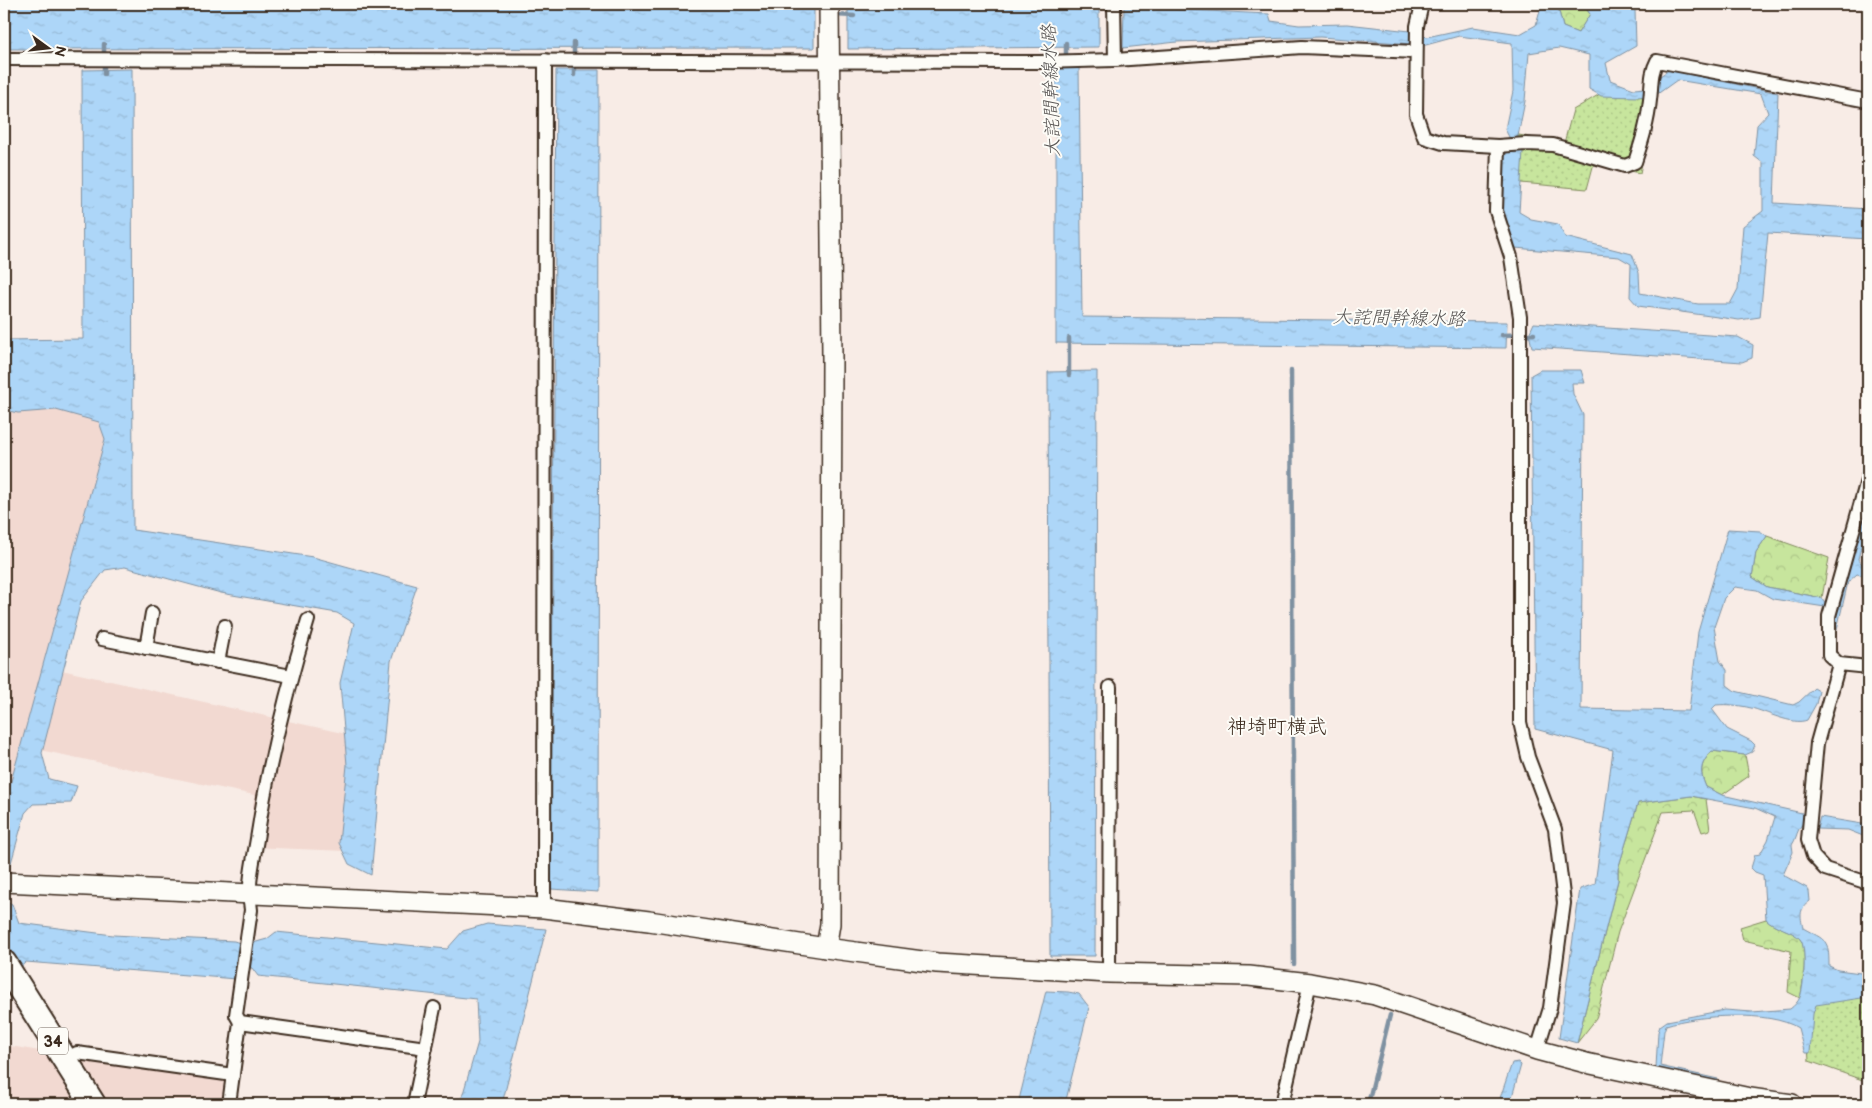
<svg xmlns="http://www.w3.org/2000/svg" width="1872" height="1108" viewBox="0 0 1872 1108" font-family="'Balsamiq Sans','Klee One',sans-serif">
<style>
.built{fill:#f2d9d1}
.forest{fill:url(#forest-crowns);stroke:#81885e}
.garden{fill:url(#garden-dots);stroke:#81885e}
.water{fill:url(#water-ripples);stroke:#7f91a1;fill-rule:evenodd}
.lines{fill:none;stroke-linecap:round;stroke-linejoin:round}
.stream{stroke:#7f91a1;stroke-width:4.5}
.street-casing{stroke:#3b2a1e;stroke-width:16}
.secondary-casing{stroke:#3b2a1e;stroke-width:22}
.highway-casing{stroke:#3b2a1e;stroke-width:28}
.street{stroke:#fdfcf7;stroke-width:12}
.secondary{stroke:#fdfcf7;stroke-width:19}
.highway{stroke:#fdfcf7;stroke-width:24}
.labels{text-anchor:middle;stroke-width:4;stroke-linejoin:round;paint-order:stroke}
.shield{fill:#fdfcf7;stroke:#75695f;stroke-width:1}
.shield-label{font-size:16px;font-weight:bold;fill:#3b2a1e}
.water-label{font-size:19px;font-style:italic;fill:#585554;stroke:#fdfcf7}
.quarter-label{font-size:20px;fill:#3b2a1e;stroke:#fdfcf7}
</style>
<defs>
<pattern id="forest-crowns" width="20" height="18" patternUnits="userSpaceOnUse" patternTransform="scale(1.25)"><rect width="20" height="18" fill="#c7e59d"/><path d="M2 6a3 3 0 1 1 6 0M12 15a3 3 0 1 1 6 0" fill="none" stroke="#acc587"/></pattern>
<pattern id="garden-dots" width="8" height="8" patternUnits="userSpaceOnUse" patternTransform="scale(1.25)"><rect width="8" height="8" fill="#c7e59d"/><path d="M2 2h.1M6 6h.1" fill="none" stroke="#acc587" stroke-width="1.8" stroke-linecap="round"/></pattern>
<pattern id="water-ripples" width="26" height="14" patternUnits="userSpaceOnUse" patternTransform="scale(1.25)"><rect width="26" height="14" fill="#add6f8"/><path d="M2 4q2-2 4 0t4 0M15 11q2-2 4 0t4 0" fill="none" stroke="#96b8d4"/></pattern>
</defs>
<rect width="100%" height="100%" fill="#f8ece6"/>
<filter id="ink" filterUnits="userSpaceOnUse"><feTurbulence type="fractalNoise" baseFrequency=".02" numOctaves="2"/><feDisplacementMap in="SourceGraphic" scale="10" xChannelSelector="R" yChannelSelector="G"/><feConvolveMatrix kernelMatrix="1 2 1 2 8 2 1 2 1" color-interpolation-filters="sRGB"/></filter>
<g filter="url(#ink)">
<!-- built -->
<g class="built">
<path d="M4,390L116,401L57,669L351,735L346,851L250,847L254,795L35,749L4,820Z"/>
<path d="M4,1045L46,1052L79,1104H4Z"/>
<path d="M75,1056L224,1079L222,1104H107Z"/>
</g>
<!-- forest -->
<g class="forest">
<path d="M1557,4H1583L1590,14L1578,33L1563,27Z"/>
<path d="M1767,536L1829,558L1822,598L1767,587L1752,577L1756,552Z"/>
<path d="M1712,751L1745,755L1749,776L1722,795L1706,787C1699,771 1700,764 1712,751Z"/>
<path d="M1691,796L1706,799L1710,830L1702,832L1694,810L1663,812L1618,932L1596,1019L1577,1043L1618,880V869L1638,803Z"/>
<path d="M1766,919C1775,928 1793,930 1800,939C1808,947 1803,987 1800,998L1788,992L1791,951L1743,940L1740,927Z"/>
</g>
<!-- garden -->
<g class="garden">
<path d="M1605,91L1656,95L1640,173L1594,163L1587,189L1510,182L1513,134L1564,143L1573,110Z"/>
<path d="M1820,984L1868,989V1082L1809,1061L1806,1015Z"/>
</g>
<!-- water -->
<g class="water">
<path d="M4,4H814V48L4,49Z"/>
<path d="M848,4H1099V47L848,49Z"/>
<path d="M1542,4H1557L1563,27L1578,33L1590,14L1583,4H1636L1635,10L1636,46L1606,63L1610,80L1634,89L1656,87L1660,76L1669,70L1778,93L1774,203L1868,209V239L1768,233L1760,317L1739,320L1638,306L1630,297L1631,264L1619,257L1515,248L1502,206L1504,158L1508,151L1510,139L1505,129L1513,91L1512,43L1459,36L1426,45L1320,37L1177,42L1123,48L1124,7L1269,14L1271,21L1299,25L1347,24L1410,31L1427,37L1473,27L1520,34L1536,25ZM1559,48L1589,55V89L1601,96L1638,97L1656,95L1677,80L1761,94L1768,113L1757,125L1754,156L1763,163V211L1743,226L1738,289L1730,304H1698L1640,293L1639,273L1632,254L1565,237L1558,224L1531,219L1519,212L1523,151L1517,147L1518,136L1525,101L1529,53Z"/>
<path d="M1056,67H1079L1082,317L1507,322L1506,348L1056,343Z"/>
<path d="M132,69L133,530L313,557L417,586L391,661L371,875L349,864L339,843L347,765L340,683L354,623L337,613L221,593L125,567L105,570L81,601L42,753L49,779L77,786L71,803L33,804L25,813L11,863H4V807L105,439L99,422L56,410L18,413L4,410V340L83,339L82,70Z"/>
<path d="M556,70H599L598,892L551,889Z"/>
<path d="M1534,323L1738,337L1753,345L1752,358L1742,362L1532,347L1529,334Z"/>
<path d="M1540,370H1581L1585,383H1572L1573,394L1583,415L1581,709L1689,711L1698,632L1728,529L1760,531L1767,536L1756,552L1752,577L1767,587L1822,598L1826,604L1825,607L1773,599L1757,590L1735,587L1724,598L1714,627L1720,661L1727,670V685L1735,691L1793,705L1799,702L1814,688L1819,691L1816,704L1807,720C1793,726 1765,711 1751,708C1739,705 1727,704 1716,705L1712,709L1727,729L1751,741L1755,745L1752,752L1745,755L1712,751C1700,764 1699,771 1706,787L1722,795L1802,813C1806,821 1803,822 1799,829C1796,835 1796,839 1792,845L1793,852L1783,875L1807,888L1809,891L1810,901C1799,909 1800,915 1803,928C1826,941 1829,938 1829,966L1838,970L1868,974V997L1816,1005L1813,1014L1810,1053H1805L1804,1051L1798,1028C1770,1010 1698,1015 1666,1025L1664,1031L1660,1066L1718,1079L1717,1082L1659,1069L1656,1067L1658,1032L1660,1026L1667,1021L1725,1010L1752,1012L1790,1009C1794,1006 1798,1002 1800,997C1804,988 1807,946 1800,939C1792,930 1775,928 1766,919L1763,875L1755,872L1751,868L1755,855L1760,854L1768,840L1775,817L1755,808L1691,796L1638,803L1618,869V880L1577,1043L1559,1038L1580,889L1595,884L1613,750L1535,729L1531,375Z"/>
<path d="M1097,371L1095,956H1050L1048,372Z"/>
<path d="M1868,491V520L1858,559L1865,568L1868,569V577L1857,574L1848,582L1835,638L1836,605Z"/>
<path d="M1820,817L1868,825V838L1848,830L1817,829Z"/>
<path d="M4,900L12,904L19,923L113,935L234,941L246,945L267,939L276,932L447,949L463,931L487,924L546,929L502,1104H460L478,1042L476,999L258,976L252,968H237L236,979L26,962L4,982Z"/>
<path d="M1046,991L1068,992L1079,994L1089,1007L1065,1104H1018Z"/>
<path d="M1518,1062L1521,1065L1510,1104H1498L1512,1063Z"/>
</g>
<g class="lines">
<!-- stream -->
<g class="stream">
<path d="M835,15L854,16"/>
<path d="M1066,43V60"/>
<path d="M104,44V74"/>
<path d="M574,75V43"/>
<path d="M1502,335L1534,334"/>
<path d="M1069,338V375"/>
<path d="M1291,371L1294,964"/>
<path d="M1368,1104L1390,1015"/>
</g>
<defs>
<g id="street">
<path d="M1114,4L1115,60"/>
<path d="M1422,4L1417,26L1416,114L1424,137L1443,143L1498,146L1526,144L1553,145L1625,166L1635,162C1642,141 1648,122 1650,100C1652,86 1650,74 1657,61L1868,101"/>
<path d="M4,59L1041,62L1115,60L1302,47L1416,52"/>
<path d="M1498,146L1496,211L1511,257L1520,317V722L1528,757L1555,829L1564,903L1550,1008L1537,1050"/>
<path d="M1868,477L1829,616V655L1839,664L1868,667"/>
<path d="M308,620C286,692 268,765 257,839C253,863 247,886 251,910L236,1015L240,1022L426,1048"/>
<path d="M102,639L291,676"/>
<path d="M146,648L152,613"/>
<path d="M218,662L225,626"/>
<path d="M1839,664L1817,743L1808,840L1813,856L1825,869L1868,883"/>
<path d="M544,908L545,60"/>
<path d="M1109,973L1110,687"/>
<path d="M65,1060L77,1053L233,1075"/>
<path d="M229,1104L240,1022"/>
<path d="M414,1104L434,1008"/>
<path d="M1282,1104L1310,983"/>
</g>
<g id="secondary">
<path d="M4,882L544,908L649,921L826,948L937,963L1109,973L1249,976L1310,983L1375,995L1537,1050L1586,1063L1750,1098L1792,1104"/>
<path d="M826,948L830,924L832,358L829,4"/>
</g>
<path id="highway" d="M4,963L93,1104"/>
</defs>
<!-- street casing -->
<use href="#street" class="street-casing"/>
<!-- secondary casing -->
<use href="#secondary" class="secondary-casing"/>
<!-- highway casing -->
<use href="#highway" class="highway-casing"/>
<!-- street -->
<use href="#street" class="street"/>
<!-- secondary -->
<use href="#secondary" class="secondary"/>
<!-- highway -->
<use href="#highway" class="highway"/>
</g>
</g>
<g class="labels">
<!-- shield labels -->
<rect class="shield" x="38" y="1027.5" width="30" height="27" rx="4"/>
<g class="shield-label">
<text x="53" y="1047">34</text>
</g>
<!-- water labels -->
<g class="water-label">
<text transform="translate(1050 91) rotate(-92)" y="7">大詫間幹線水路</text>
<text transform="translate(1399 317) rotate(1)" y="7">大詫間幹線水路</text>
</g>
<!-- quarter labels -->
<g class="quarter-label">
<text x="1277" y="733">神埼町横武</text>
</g>
</g>
<!-- margin -->
<rect width="1872" height="1108" fill="none" stroke="#fdfcf7" stroke-width="20"/>
<rect x="10" y="10" width="1852" height="1088" fill="none" stroke="#3b2a1e" stroke-width="2" filter="url(#ink)"/>
<!-- north arrow -->
<g transform="translate(48 48) rotate(105)" stroke="#fdfcf7" stroke-width="4" paint-order="stroke">
<path d="M0-4L9 19L0 12L-9 19Z" fill="#3b2a1e"/>
<text y="-8" font-size="14" font-weight="bold" text-anchor="middle" fill="#3b2a1e">N</text>
</g>
</svg>
